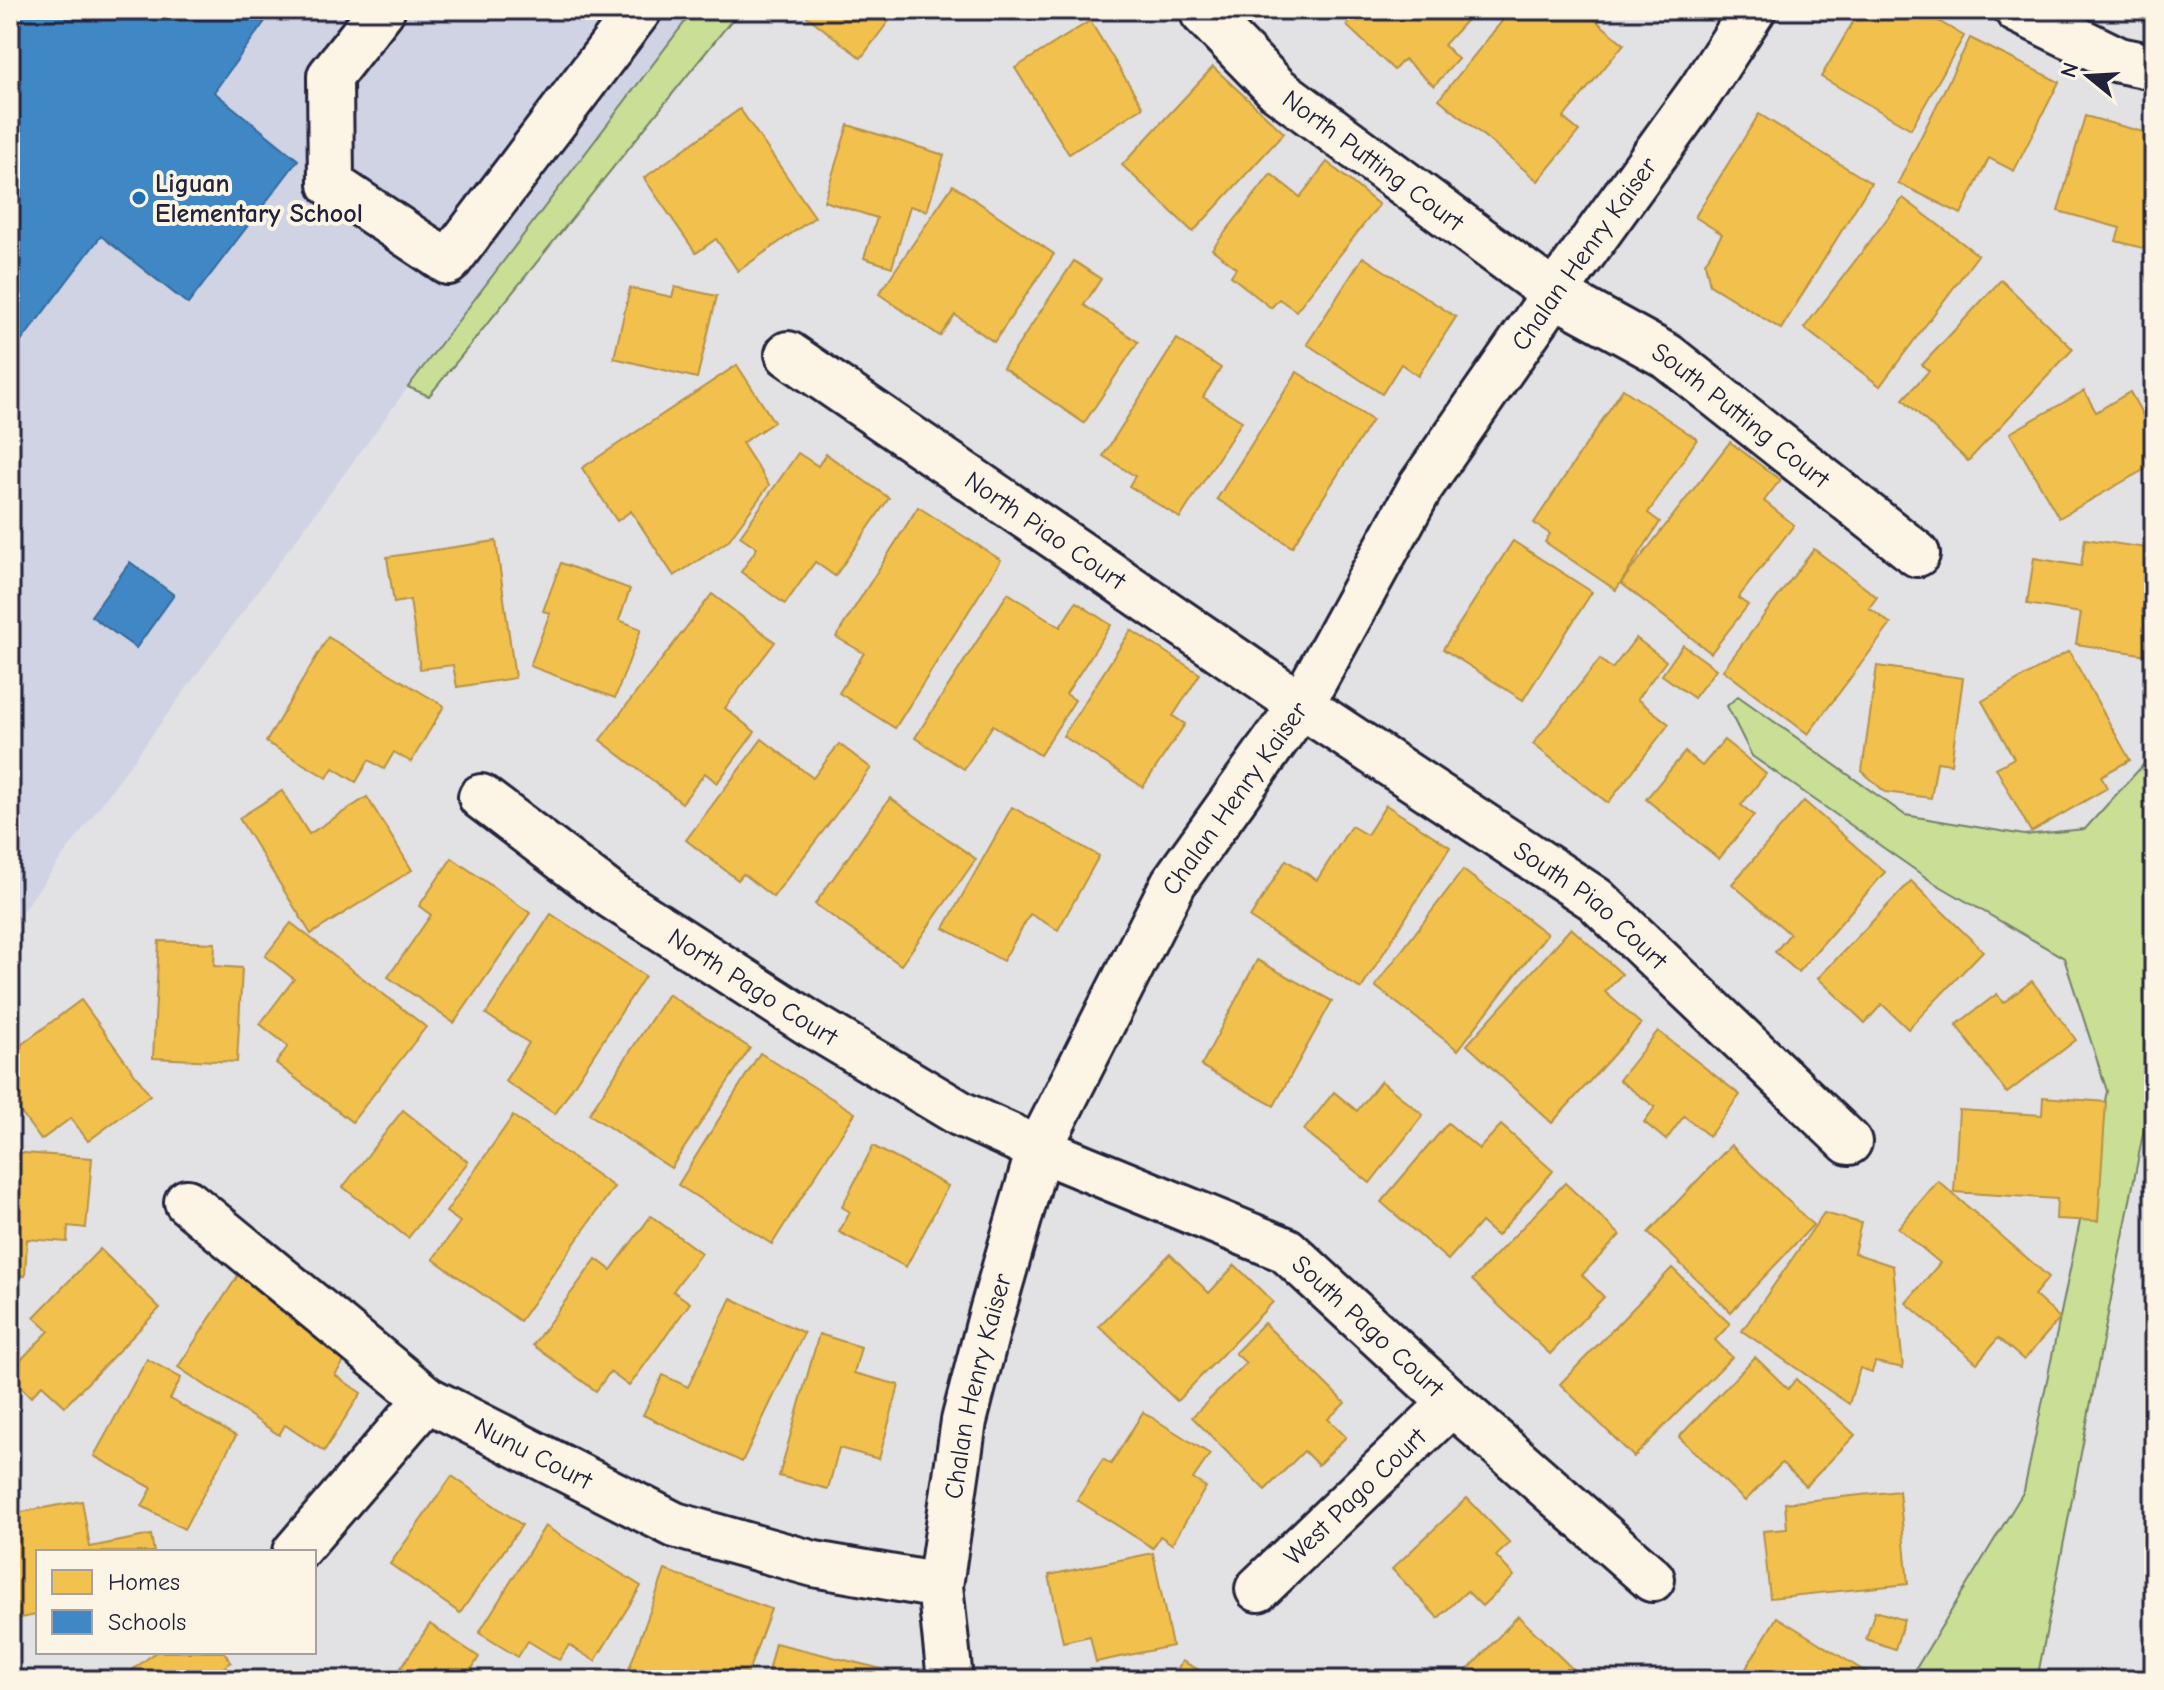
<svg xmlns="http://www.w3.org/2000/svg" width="2164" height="1690" viewBox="0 0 2164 1690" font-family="'Comic Neue',sans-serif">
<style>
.built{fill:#cfd3e3}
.green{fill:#c8df95;stroke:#758068;stroke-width:2}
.homes{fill:#f2c14e;stroke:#b49148;stroke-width:2}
.schools{fill:#3f88c5;stroke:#36699c;stroke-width:2}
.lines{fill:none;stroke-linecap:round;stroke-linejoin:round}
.minor-casing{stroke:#22223b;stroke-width:50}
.tertiary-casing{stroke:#22223b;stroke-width:50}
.minor{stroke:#fcf5e5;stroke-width:44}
.tertiary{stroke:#fcf5e5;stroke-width:44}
.poi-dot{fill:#1f6fb2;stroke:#fcf5e5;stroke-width:3}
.labels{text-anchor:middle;stroke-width:8;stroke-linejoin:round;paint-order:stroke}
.street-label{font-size:26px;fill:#22223b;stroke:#fcf5e5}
.poi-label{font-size:26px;font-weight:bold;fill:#22223b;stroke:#fcf5e5;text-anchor:start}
</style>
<rect width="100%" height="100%" fill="#e2e1e4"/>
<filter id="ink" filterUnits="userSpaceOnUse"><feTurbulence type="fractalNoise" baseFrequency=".0125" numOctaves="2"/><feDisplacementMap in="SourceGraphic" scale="16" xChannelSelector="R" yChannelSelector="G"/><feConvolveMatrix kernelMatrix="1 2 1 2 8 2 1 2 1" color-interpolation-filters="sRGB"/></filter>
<g filter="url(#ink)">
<!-- built -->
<path class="built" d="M10,10H694L408,387L10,928Z"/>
<!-- green -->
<g class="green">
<path d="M694,10H740L429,396L408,387Z"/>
<path d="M1738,696L1905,815L2024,835L2085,829L2154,753V1077L2037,1680H1909L2024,1491L2107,1091L2064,958L1931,881L1752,756L1727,706Z"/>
</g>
<!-- homes -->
<g class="homes">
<path d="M799,10H897L861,58Z"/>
<path d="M1360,10H1476L1444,45L1458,59L1434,86L1404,59L1394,70L1346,25Z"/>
<path d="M1511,10H1583L1624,44L1563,118L1579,131L1538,181L1439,99Z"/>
<path d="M1860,10H1933L1930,16L1964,36L1911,129L1821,77Z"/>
<path d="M1090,21L1143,107L1069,154L1015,68Z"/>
<path d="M1970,38L2059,82L2014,171L1989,158L1961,214L1898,183Z"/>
<path d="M1213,67L1284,133L1193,232L1122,165Z"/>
<path d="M740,109L815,217L738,271L716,239L696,253L644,178Z"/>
<path d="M1759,114L1871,183L1781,329L1710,285L1705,263L1722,234L1695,217Z"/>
<path d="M2085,116L2154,135V251L2116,241L2120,228L2058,211Z"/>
<path d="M848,125L944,155L927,211L910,206L892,267L864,258L877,218L824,201Z"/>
<path d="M1327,162L1379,205L1296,311L1279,299L1271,308L1231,276L1236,268L1212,249L1271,174L1300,197Z"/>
<path d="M953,185L1054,254L994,342L955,315L940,336L879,294Z"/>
<path d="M1903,198L1978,255L1880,386L1804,328Z"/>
<path d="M1363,257L1456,317L1418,376L1401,364L1382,394L1307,344Z"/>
<path d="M1074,261L1101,279L1084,305L1138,342L1084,423L1003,368Z"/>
<path d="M2001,280L2073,349L1968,461L1903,399L1929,371L1922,365Z"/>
<path d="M675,287L717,296L697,378L614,358L630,288L672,297Z"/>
<path d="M1177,339L1221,368L1203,397L1242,421L1180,518L1129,486L1135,476L1103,456Z"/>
<path d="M737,365L774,422L742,443L769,485L728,541L674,576L631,511L617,521L582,468Z"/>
<path d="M1297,372L1372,420L1292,547L1217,499Z"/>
<path d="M1623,389L1697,439L1648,513L1660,522L1616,590L1545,542L1550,534L1534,523Z"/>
<path d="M2084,391L2096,412L2130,392L2154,435V464L2059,518L2010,433Z"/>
<path d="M1730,442L1780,480L1764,501L1794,525L1738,598L1748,605L1711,653L1621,583Z"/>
<path d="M798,453L818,466L826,454L889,498L835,576L815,562L785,604L741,572L757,548L740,536Z"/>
<path d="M918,507L1001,560L895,728L839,693L864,653L836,637Z"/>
<path d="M2085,539L2153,549L2142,613L2154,616V656L2076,644L2081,613L2027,604L2034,558L2081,566Z"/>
<path d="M496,541L515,678L457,687L453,665L420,669L410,600L394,603L387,557Z"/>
<path d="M1513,541L1592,592L1523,700L1443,649Z"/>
<path d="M1814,549L1877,597L1869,608L1891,624L1808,734L1723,670Z"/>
<path d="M561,563L630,589L619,620L641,629L615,698L530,666L550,613L543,611Z"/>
<path d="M1008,593L1060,627L1076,602L1111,625L1066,694L1075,700L1040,755L993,725L964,769L915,738Z"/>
<path d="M712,594L775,642L725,708L755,732L717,783L705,773L682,803L600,740Z"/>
<path d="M1131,630L1200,674L1173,716L1185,724L1143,787L1063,736Z"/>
<path d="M328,637L444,706L411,762L394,752L384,769L369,760L356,782L333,768L327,778L266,742Z"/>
<path d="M1636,638L1666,661L1637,699L1669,724L1608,803L1533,744L1600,659L1612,669Z"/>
<path d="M1683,645L1716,669L1694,698L1662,675Z"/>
<path d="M2069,651L2130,760L2101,776L2107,788L2031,832L1996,768L2014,758L1982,701Z"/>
<path d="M1877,666L1963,678L1951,764L1937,762L1931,798L1885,792L1862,771Z"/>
<path d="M762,739L813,778L839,744L871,768L773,897L743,874L738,880L686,840Z"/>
<path d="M1724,740L1766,774L1741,805L1754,815L1719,859L1646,799L1685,752L1702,766Z"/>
<path d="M282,791L309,834L367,797L412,870L311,934L239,818Z"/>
<path d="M890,798L976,859L901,965L815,904Z"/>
<path d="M1804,801L1885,872L1798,972L1775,952L1790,934L1732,884Z"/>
<path d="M1386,805L1450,847L1361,989L1250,918L1286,860L1317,880L1351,826L1367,835Z"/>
<path d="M1012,807L1099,856L1058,930L1030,914L1003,961L944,928Z"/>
<path d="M452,858L530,913L454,1023L388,977L431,915L419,906Z"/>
<path d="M1463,870L1547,934L1458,1050L1375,986Z"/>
<path d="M1911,881L1983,951L1908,1029L1882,1004L1865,1023L1818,978Z"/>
<path d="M551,914L645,976L555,1114L505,1081L529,1043L486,1014Z"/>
<path d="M291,923L426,1027L352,1122L276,1063L288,1046L260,1024L294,979L265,956Z"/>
<path d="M1571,928L1622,974L1605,992L1641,1024L1552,1123L1467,1045Z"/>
<path d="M159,941L215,943L214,966L242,968L237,1062L153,1058Z"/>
<path d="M1257,960L1332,1001L1274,1106L1201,1066Z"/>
<path d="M2032,981L2076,1040L2007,1093L1956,1025L1997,994L2003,1003Z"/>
<path d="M668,994L750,1048L671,1168L589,1114Z"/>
<path d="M81,1000L150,1095L88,1141L71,1118L41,1140L10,1098V1053Z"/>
<path d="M1658,1031L1740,1095L1709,1136L1684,1116L1666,1140L1644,1122L1655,1107L1619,1080Z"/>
<path d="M760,1053L855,1113L772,1244L678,1185Z"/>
<path d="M1381,1081L1423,1115L1370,1183L1304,1130L1334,1092L1357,1111Z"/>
<path d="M2043,1097L2106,1102L2098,1221L2056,1219L2057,1199L1954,1192L1959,1110L2042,1115Z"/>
<path d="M403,1110L468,1162L408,1238L343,1187Z"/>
<path d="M513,1116L614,1187L520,1321L433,1259L460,1222L446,1212Z"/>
<path d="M1448,1123L1479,1149L1501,1125L1553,1171L1497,1236L1481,1222L1448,1260L1381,1202Z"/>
<path d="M1731,1145L1813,1225L1731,1312L1648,1233Z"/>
<path d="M873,1146L948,1186L906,1267L839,1232L850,1212L842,1207Z"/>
<path d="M10,1152L92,1158L86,1228L68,1226L67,1242L27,1239L25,1276L11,1274L10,1293Z"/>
<path d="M1938,1181L2049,1277L2034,1295L2060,1318L2024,1360L1998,1338L1977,1363L1906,1303L1940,1263L1898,1228Z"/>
<path d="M1565,1183L1620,1235L1582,1275L1604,1297L1550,1354L1472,1280Z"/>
<path d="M1824,1213L1861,1223L1854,1253L1893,1266L1903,1368L1875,1362L1872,1372L1860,1368L1849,1404L1742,1331Z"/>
<path d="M651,1216L701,1253L673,1291L690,1303L629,1386L610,1372L596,1391L533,1345L596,1259L611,1270Z"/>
<path d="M100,1249L160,1308L65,1406L42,1385L31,1397L10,1376V1371L49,1331L34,1317Z"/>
<path d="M1170,1254L1209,1293L1235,1265L1273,1302L1177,1401L1099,1326Z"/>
<path d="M243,1268L298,1304L289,1318L347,1357L335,1375L361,1393L324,1451L285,1425L279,1435L178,1367Z"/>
<path d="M1672,1268L1730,1324L1715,1340L1732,1357L1634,1457L1560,1384Z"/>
<path d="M731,1298L804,1333L742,1462L643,1415L663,1375L688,1387Z"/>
<path d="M1264,1323L1345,1403L1328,1419L1346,1437L1318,1465L1304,1451L1265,1490L1192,1417L1246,1363L1235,1353Z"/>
<path d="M819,1334L861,1347L854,1373L899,1385L879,1459L839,1448L828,1489L779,1476Z"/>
<path d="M1755,1357L1788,1389L1796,1379L1855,1435L1806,1486L1782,1463L1745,1501L1679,1437Z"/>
<path d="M147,1359L181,1378L170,1399L236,1436L184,1529L142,1506L152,1488L94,1456Z"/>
<path d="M1143,1412L1210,1454L1193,1479L1206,1487L1172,1544L1160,1536L1153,1548L1077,1500L1103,1459L1111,1464Z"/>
<path d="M452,1476L522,1525L460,1613L390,1564Z"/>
<path d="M1899,1491L1908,1584L1770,1598L1763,1531L1787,1529L1785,1503Z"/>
<path d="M1467,1498L1510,1543L1496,1556L1514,1576L1482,1606L1467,1591L1438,1618L1392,1569Z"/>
<path d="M82,1501L90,1547L151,1535L154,1552H38V1625L36,1615L10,1620V1554L14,1553L10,1532V1514Z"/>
<path d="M545,1526L641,1586L595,1661L569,1645L559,1660L528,1641L518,1657L479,1633Z"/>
<path d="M1153,1553L1172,1646L1096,1662L1090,1636L1063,1642L1049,1575Z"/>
<path d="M665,1570L771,1609L745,1680H625Z"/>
<path d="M1875,1611L1904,1620L1895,1649L1866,1639Z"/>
<path d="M1518,1616L1584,1680H1472L1465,1673Z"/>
<path d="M1777,1617L1877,1679V1680H1739Z"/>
<path d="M430,1624L479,1657L467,1677L472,1680H393Z"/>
<path d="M775,1643L882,1669L879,1680H766Z"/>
<path d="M156,1652H224L231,1662L208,1680H119Z"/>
<path d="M1182,1661L1218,1680H1172Z"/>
</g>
<!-- schools -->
<g class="schools">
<path d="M10,10H273L214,92L298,160L188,304L101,236L10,356Z"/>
<path d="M130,562L174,595L136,648L91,616Z"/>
</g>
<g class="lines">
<defs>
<g id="minor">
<path d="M382,10L330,76L331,184L448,262L639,10"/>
<path d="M2017,10L2119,60L2154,67"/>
<path id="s1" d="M1203,13L1277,89L1554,294L1667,356L1917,554"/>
<path id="s2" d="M788,354L1301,705L1595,899L1849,1142"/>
<path id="s3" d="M481,797L613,897L809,1023L961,1114L1039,1149L1286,1250L1452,1403L1652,1579"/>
<path id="s4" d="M187,1202L427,1399L675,1525L814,1564L940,1586"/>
<path d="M295,1552L427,1399"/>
<path id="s5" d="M1258,1589L1452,1403"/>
</g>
<g id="tertiary">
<path id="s6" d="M950,1680L940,1586L964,1421L992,1312L1039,1149L1174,882L1301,705L1421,486L1554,294L1700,92L1753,10"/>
</g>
</defs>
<!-- minor casing -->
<use href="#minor" class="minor-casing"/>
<!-- tertiary casing -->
<use href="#tertiary" class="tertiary-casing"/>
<!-- minor -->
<use href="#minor" class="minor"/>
<!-- tertiary -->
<use href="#tertiary" class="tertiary"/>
</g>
</g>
<!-- markers -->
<circle class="poi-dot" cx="139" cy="198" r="8"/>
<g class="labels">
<!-- street labels -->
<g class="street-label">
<text dy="9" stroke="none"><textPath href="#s1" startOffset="226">North Putting Court</textPath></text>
<text dy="9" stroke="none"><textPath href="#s6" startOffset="1594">Chalan Henry Kaiser</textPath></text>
<text dy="9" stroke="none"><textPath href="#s1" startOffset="674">South Putting Court</textPath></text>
<text dy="9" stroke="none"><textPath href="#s2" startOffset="312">North Piao Court</textPath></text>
<text dy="9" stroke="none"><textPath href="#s6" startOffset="946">Chalan Henry Kaiser</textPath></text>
<text dy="9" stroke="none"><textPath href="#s2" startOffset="974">South Piao Court</textPath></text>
<text dy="9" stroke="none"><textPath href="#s3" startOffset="332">North Pago Court</textPath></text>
<text dy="9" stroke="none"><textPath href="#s3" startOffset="1040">South Pago Court</textPath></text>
<text dy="9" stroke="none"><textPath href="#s6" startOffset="298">Chalan Henry Kaiser</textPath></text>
<text dy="9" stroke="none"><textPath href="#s4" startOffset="430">Nunu Court</textPath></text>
<text dy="9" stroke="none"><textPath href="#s5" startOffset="134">West Pago Court</textPath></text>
</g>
<!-- poi labels -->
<g class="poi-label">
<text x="155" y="192">Liguan<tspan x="155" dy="30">Elementary School</tspan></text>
</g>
</g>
<!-- margin -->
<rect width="2164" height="1690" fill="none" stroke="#fcf5e5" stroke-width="40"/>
<rect x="20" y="20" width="2124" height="1650" fill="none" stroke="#22223b" stroke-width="3" filter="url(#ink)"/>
<!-- legend -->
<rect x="36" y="1550" width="280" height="104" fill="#fcf5e5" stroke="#a5a1a1" stroke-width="2"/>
<rect x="52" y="1570" width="40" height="24" fill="#f2c14e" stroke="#a5a1a1" stroke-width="2"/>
<text x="108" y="1590" font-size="24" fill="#22223b">Homes</text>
<rect x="52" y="1610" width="40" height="24" fill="#3f88c5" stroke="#a5a1a1" stroke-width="2"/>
<text x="108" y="1630" font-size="24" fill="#22223b">Schools</text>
<!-- north arrow -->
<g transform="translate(2088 76) rotate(288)" stroke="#fcf5e5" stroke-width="6" paint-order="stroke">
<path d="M0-6L14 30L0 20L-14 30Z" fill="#22223b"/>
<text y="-12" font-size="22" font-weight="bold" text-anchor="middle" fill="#22223b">N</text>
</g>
</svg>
